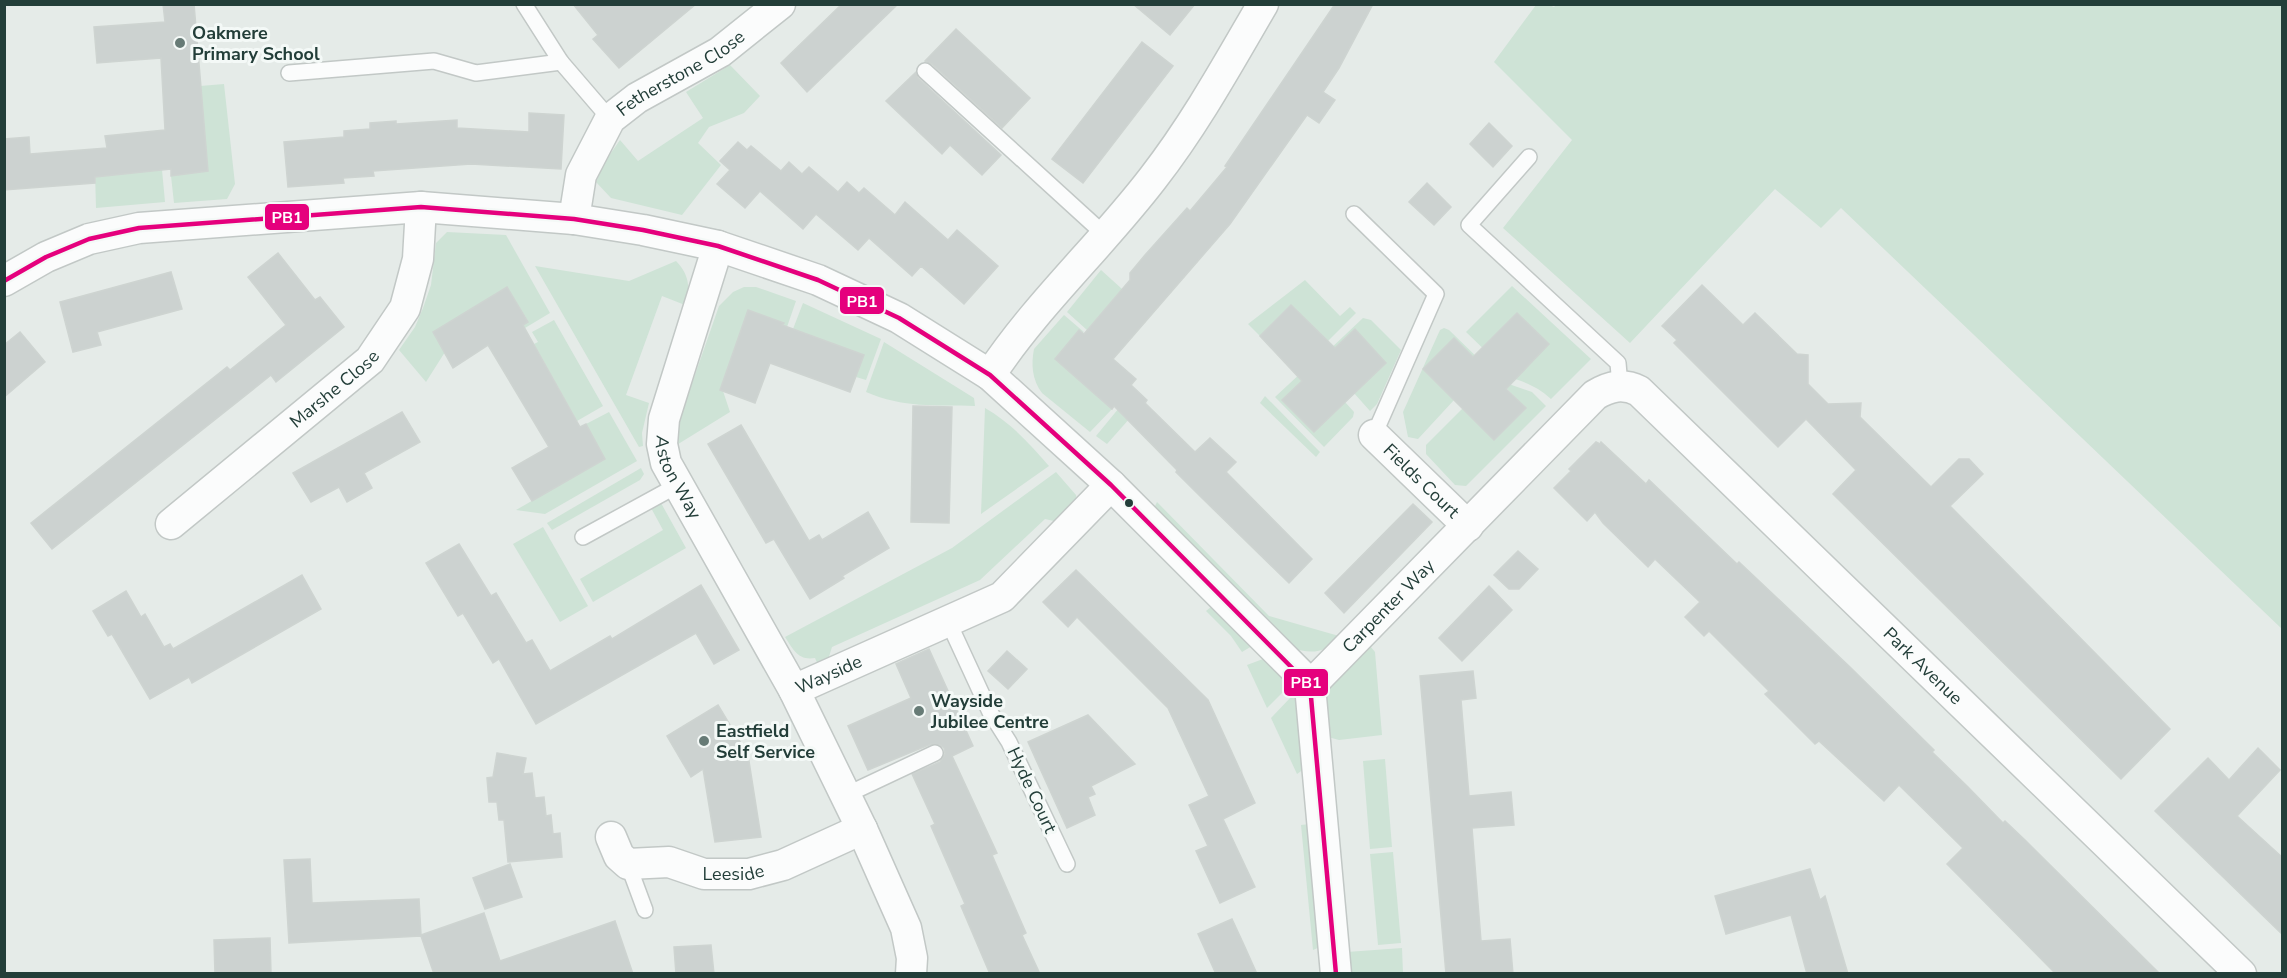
<svg xmlns="http://www.w3.org/2000/svg" width="2287" height="978" viewBox="0 0 2287 978" font-family="'Nunito Sans',sans-serif">
<style>
.green{fill:#cee3d6}
.building{fill:#ccd2d0;stroke:#ced4d1;stroke-width:1.5}
.lines{fill:none;stroke-linecap:round;stroke-linejoin:round}
.service-casing{stroke:#c2c8c6;stroke-width:18}
.minor-casing{stroke:#c2c8c6;stroke-width:33}
.service{stroke:#fbfcfc;stroke-width:15}
.minor{stroke:#fbfcfc;stroke-width:30}
.bus-1-casing{stroke:#f4f9f7;stroke-width:9}
.bus-1{stroke:#e5007d;stroke-width:4.5}
.poi-dot{fill:#677b76;stroke:#f4f9f7;stroke-width:2}
.bus-dot{fill:#233e39;stroke:#f4f9f7;stroke-width:2}
.labels{text-anchor:middle;stroke-width:6;stroke-linejoin:round;paint-order:stroke}
.poi-label{font-size:18px;font-weight:bold;fill:#233e39;stroke:#f4f9f7;text-anchor:start}
.street-label{font-size:18px;fill:#233e39;stroke:#f4f9f7}
.line-badge{stroke:#f4f9f7;stroke-width:2}
.badge-label{font-size:16px;text-anchor:middle;font-weight:bold;fill:#fff}
</style>
<rect width="100%" height="100%" fill="#e5ebe8"/>
<!-- green -->
<g class="green">
<path d="M1556,5H2282V629L1841,208L1821,228L1775,189L1630,343L1503,228L1572,140L1494,62L1536,5H1549L1554,7Z"/>
<path d="M730,65L760,96L744,113L709,127L698,143L721,165L682,215L611,198L596,182L606,160L620,140L638,161L703,118L686,92Z"/>
<path d="M224,84L235,184L227,199L174,203L171,176L208,171L200,86Z"/>
<path d="M162,170L165,202L96,208L95,172Z"/>
<path d="M447,232L506,235L550,313L525,328L523,325L528,321L507,287L434,332L445,352L426,382L399,350L415,327L423,308L431,285L436,243Z"/>
<path d="M676,261C689,274 691,288 685,305L662,296L626,395L649,403L642,433L643,446L639,447L535,266L629,281Z"/>
<path d="M1101,270L1122,289L1087,330L1067,312Z"/>
<path d="M1305,280L1340,316L1350,307L1356,313L1322,347L1325,338L1291,305L1260,336L1248,324Z"/>
<path d="M1512,286L1591,359L1551,399C1538,387 1526,382 1508,377H1517L1549,344L1517,313L1485,345L1494,359L1466,332Z"/>
<path d="M744,287H756L796,301L787,327L782,326L783,323L748,310L720,390L723,391L730,412L675,446L673,438L719,306L733,292Z"/>
<path d="M803,303L881,339L866,380L856,377L864,355L793,329Z"/>
<path d="M1064,315L1085,333L1079,330L1112,409L1090,432L1042,393C1032,380 1031,364 1034,349Z"/>
<path d="M1363,318L1371,320L1401,350L1377,404L1370,411L1354,393L1385,362L1355,330L1328,354L1327,352Z"/>
<path d="M554,320L603,406L577,421L534,344L538,342L532,332Z"/>
<path d="M1444,328L1449,330L1487,367L1484,369L1454,338L1423,369L1454,400L1418,439L1408,437L1403,412L1440,330Z"/>
<path d="M884,342L974,398L975,406C936,405 903,408 866,392Z"/>
<path d="M1302,372L1307,376L1282,400L1314,432L1345,402L1354,412L1353,417L1324,447L1275,397Z"/>
<path d="M1503,382L1532,392L1546,406L1466,486L1455,485L1426,454V445L1463,408H1526L1502,384Z"/>
<path d="M1265,396L1320,452L1316,457L1260,403Z"/>
<path d="M985,408C1011,423 1029,443 1049,466L981,514Z"/>
<path d="M1119,408L1130,418L1107,444L1096,436Z"/>
<path d="M609,412L637,461L545,514L516,510L605,459L586,424Z"/>
<path d="M641,468L644,474L640,480L552,530L547,523Z"/>
<path d="M1056,472L1076,495L1077,502L1058,522L1045,519L980,580L832,647L827,663L819,667L815,658C798,661 793,649 785,637L952,548Z"/>
<path d="M1157,502L1269,616L1339,636C1326,654 1311,654 1291,648L1155,511V506Z"/>
<path d="M661,503L686,548L593,602L580,579L663,530L650,506Z"/>
<path d="M543,527L588,606L560,622L513,544Z"/>
<path d="M1211,607L1252,646L1242,652L1231,636L1206,611Z"/>
<path d="M1370,646L1375,652L1382,735L1339,740L1328,737C1327,727 1324,715 1324,704C1325,681 1355,661 1370,646Z"/>
<path d="M1263,659L1290,685L1267,708L1247,665Z"/>
<path d="M1292,696L1298,698L1304,769L1297,774L1271,718Z"/>
<path d="M1385,759L1392,847L1370,849L1363,761Z"/>
<path d="M1310,824L1320,947L1313,950L1301,825Z"/>
<path d="M1393,852L1401,943L1378,945L1370,854Z"/>
<path d="M1402,948L1403,973H1349L1347,952Z"/>
</g>
<!-- building -->
<g class="building">
<path d="M163,4H194L208,171L171,176V169L95,177V183L4,190V139L29,137L30,154L107,148L105,136L165,130L161,58L97,63L94,27L165,22Z"/>
<path d="M573,4H696L619,68L593,39L598,35Z"/>
<path d="M842,4H898L807,92L781,63Z"/>
<path d="M1133,4H1195L1170,35Z"/>
<path d="M1335,4H1373L1339,68L1323,92L1335,100L1319,123L1307,115L1230,224L1113,359L1136,379L1131,385L1147,400L1145,403L1195,452L1210,438L1236,462L1226,472L1312,559L1289,583L1202,498L1176,472L1177,470L1114,406L1112,409L1055,359L1079,330L1084,334L1130,280V273L1145,255L1187,208L1190,211L1227,167L1225,166Z"/>
<path d="M956,29L1030,98L1002,128L932,64L925,61Z"/>
<path d="M1142,42L1173,66L1083,183L1052,159Z"/>
<path d="M916,72L918,78L1001,155L982,175L950,145L942,154L886,101Z"/>
<path d="M529,113L564,115L561,169L471,164L373,171L374,176L343,178L344,183L288,187L284,142L344,137V131L370,129V123L396,121V124L457,120V128L529,132Z"/>
<path d="M1489,123L1512,146L1493,167L1470,144Z"/>
<path d="M738,142L747,150L751,146L781,171L789,162L802,174L809,167L838,192L847,182L859,193L864,188L895,215L905,202L948,240L957,230L998,266L964,304L921,266L912,276L869,238L858,250L816,214L803,229L760,191L745,208L717,184L730,170L720,161Z"/>
<path d="M1427,183L1451,207L1434,225L1409,202Z"/>
<path d="M278,253L315,300L320,297L344,327L276,382L271,375L52,549L31,523L227,367L230,370L286,325L248,277Z"/>
<path d="M171,272L182,309L97,332L101,345L73,352L60,302Z"/>
<path d="M1702,285L1743,325L1755,313L1797,354L1808,355V384L1828,404L1861,403L1860,417L1931,487L1959,459H1969L1983,474L1950,506L2170,729L2121,779L1833,494L1856,470L1806,419L1778,447L1674,343L1677,340L1662,326Z"/>
<path d="M507,287L528,322L523,325L580,427L586,424L605,459L532,501L512,468L549,447L488,345L453,368L433,332Z"/>
<path d="M1291,305L1335,348L1355,329L1386,363L1314,432L1282,400L1302,381L1260,336Z"/>
<path d="M748,310L784,323L782,325L864,355L850,392L770,363L755,403L720,390Z"/>
<path d="M1517,313L1549,344L1506,389L1526,408L1494,440L1423,369L1454,338L1473,357Z"/>
<path d="M20,332L45,362L4,397V345Z"/>
<path d="M913,406L952,407L949,523L911,522Z"/>
<path d="M402,412L420,442L364,473L372,488L347,502L339,487L311,502L293,473Z"/>
<path d="M741,425L809,541L819,535L822,540L868,512L889,548L842,576L844,578L810,599L774,539L766,543L708,444Z"/>
<path d="M1596,442L1600,444L1601,442L1646,484L1649,480L1737,564L1739,562L1850,667L1934,750L1932,752L1968,787L2003,823L2005,821L2025,840L2160,974H2056L1947,864L1963,848L1899,785L1884,801L1819,741L1815,744L1765,694L1769,691L1709,631L1704,636L1685,617L1700,602L1655,559L1648,567L1603,523L1595,512L1587,521L1554,488L1571,471L1569,469Z"/>
<path d="M1413,504L1432,522L1344,613L1325,593Z"/>
<path d="M459,544L491,596L496,593L526,643L532,640L550,671L610,636L612,639L701,585L739,650L714,664L696,633L536,724L499,659L493,663L463,613L458,616L426,563Z"/>
<path d="M1518,551L1538,569L1519,589H1509L1494,575Z"/>
<path d="M1076,570L1208,700L1255,803L1223,819L1255,887L1220,903L1196,851L1208,846L1189,805L1209,796L1168,708L1077,617L1068,627L1043,602Z"/>
<path d="M302,575L321,609L192,683L189,677L150,699L112,634L108,636L93,611L126,591L141,617L145,614L164,647L170,644L173,649Z"/>
<path d="M1489,586L1512,610L1462,661L1439,638Z"/>
<path d="M929,649L973,746L952,756L997,853L992,855L1026,933L1022,935L1040,974H990L981,953L961,906L965,904L931,826L935,824L912,774L940,762L945,754L944,748L940,745L931,744L868,770L848,726L911,698L896,664Z"/>
<path d="M1007,651L1027,669L1008,689L988,671Z"/>
<path d="M1473,671L1476,698L1461,700L1469,796L1511,792L1514,825L1472,828L1481,941L1510,939L1513,974H1446L1420,676Z"/>
<path d="M718,705L748,755L761,837L715,842L703,769L691,777L667,736Z"/>
<path d="M1088,715L1135,764L1091,786L1095,794L1088,797L1095,815L1067,828L1028,742Z"/>
<path d="M2258,748L2280,770L2237,816L2283,858V935L2155,811L2208,758L2229,780Z"/>
<path d="M497,753L526,758L523,774L532,773L535,798L544,797L546,816L551,815L553,834L560,833L562,857L508,862L504,820H499L497,802H489L487,778L493,777Z"/>
<path d="M310,859L312,903L419,899L421,935L484,913L500,961L615,921L633,974H434L421,936L289,943L284,860Z"/>
<path d="M510,864L522,897L485,909L473,878Z"/>
<path d="M1810,869L1820,900L1825,896L1848,974H1807L1791,915L1726,934L1715,896Z"/>
<path d="M1232,919L1244,945L1257,974H1216L1198,934Z"/>
<path d="M270,938L271,974H215L214,940Z"/>
<path d="M711,945L714,974H676L674,947Z"/>
</g>
<g class="lines">
<defs>
<g id="service">
<path d="M524,4L561,62L610,119"/>
<path d="M925,71L1105,235"/>
<path d="M289,73L434,61L476,73L561,62"/>
<path d="M1529,157L1469,225L1618,363L1620,386"/>
<path d="M1354,214L1436,294L1374,435"/>
<path d="M583,537L678,485"/>
<path d="M948,621L990,712L1009,742L1067,864"/>
<path d="M846,795L935,753"/>
<path d="M628,864L645,910"/>
</g>
<g id="minor">
<path id="s1" d="M574,219L581,175L610,119L637,98L720,52L780,4"/>
<path id="s2" d="M718,246L664,419L662,444L666,463L794,690L862,829L906,928L912,958L911,974"/>
<path d="M4,281L46,257L89,239L139,228L421,207L574,219L643,230L718,246L818,280L899,318L990,375L1111,485L1303,677L1310,686L1336,974"/>
<path d="M990,375C1037,304 1101,246 1153,178C1195,124 1228,64 1263,4"/>
<path id="s3" d="M1374,435L1468,526"/>
<path id="s4" d="M171,524L370,360L405,308L418,259L421,207"/>
<path id="s5" d="M1310,686L1595,395C1610,386 1623,383 1639,391L2241,974"/>
<path id="s6" d="M794,690L1002,597L1111,485"/>
<path id="s7" d="M611,837L619,856L628,864L669,862L704,874H749L783,865L862,829"/>
</g>
</defs>
<!-- service casing -->
<use href="#service" class="service-casing"/>
<!-- minor casing -->
<use href="#minor" class="minor-casing"/>
<!-- service -->
<use href="#service" class="service"/>
<!-- minor -->
<use href="#minor" class="minor"/>
<defs>
<path id="bus-1" d="M4,281L46,257L89,239L139,228L421,207L574,219L643,230L718,246L818,280L899,318L990,375L1111,485L1310,686L1336,974"/>
</defs>
<!-- bus-1 casing -->
<use href="#bus-1" class="bus-1-casing"/>
<!-- bus-1 -->
<use href="#bus-1" class="bus-1"/>
</g>
<!-- markers -->
<g class="poi-dot">
<circle cx="180" cy="43" r="6"/>
<circle cx="919" cy="711" r="6"/>
<circle cx="704" cy="741" r="6"/>
</g>
<circle class="bus-dot" cx="1129" cy="503" r="5"/>
<g class="labels">
<!-- poi labels -->
<g class="poi-label">
<text x="192" y="39">Oakmere<tspan x="192" dy="21">Primary School</tspan></text>
<text x="931" y="707">Wayside<tspan x="931" dy="21">Jubilee Centre</tspan></text>
<text x="716" y="737">Eastfield<tspan x="716" dy="21">Self Service</tspan></text>
</g>
<!-- street labels -->
<g class="street-label">
<text dy="6" stroke="none"><textPath href="#s1" startOffset="192">Fetherstone Close</textPath></text>
<text dy="6" stroke="none"><textPath href="#s4" startOffset="212">Marshe Close</textPath></text>
<text dy="6" stroke="none"><textPath href="#s2" startOffset="243">Aston Way</textPath></text>
<text dy="6" stroke="none"><textPath href="#s3" startOffset="66">Fields Court</textPath></text>
<text dy="6" stroke="none"><textPath href="#s5" startOffset="112">Carpenter Way</textPath></text>
<text dy="6" stroke="none"><textPath href="#s5" startOffset="849">Park Avenue</textPath></text>
<text dy="6" stroke="none"><textPath href="#s6" startOffset="38">Wayside</textPath></text>
<text transform="translate(1032 790) rotate(65)" y="6">Hyde Court</text>
<text dy="6" stroke="none"><textPath href="#s7" startOffset="140">Leeside</textPath></text>
</g>
</g>
<g class="line-badge">
<rect x="264" y="203" width="46" height="28" rx="6" fill="#e5007d"/>
<rect x="839" y="286" width="46" height="29" rx="6" fill="#e5007d"/>
<rect x="1283" y="668" width="46" height="29" rx="6" fill="#e5007d"/>
</g>
<g class="badge-label">
<text x="287" y="223">PB1</text>
<text x="862" y="307">PB1</text>
<text x="1306" y="688">PB1</text>
</g>
<!-- border -->
<rect width="2287" height="978" fill="none" stroke="#233e39" stroke-width="12"/>
</svg>
